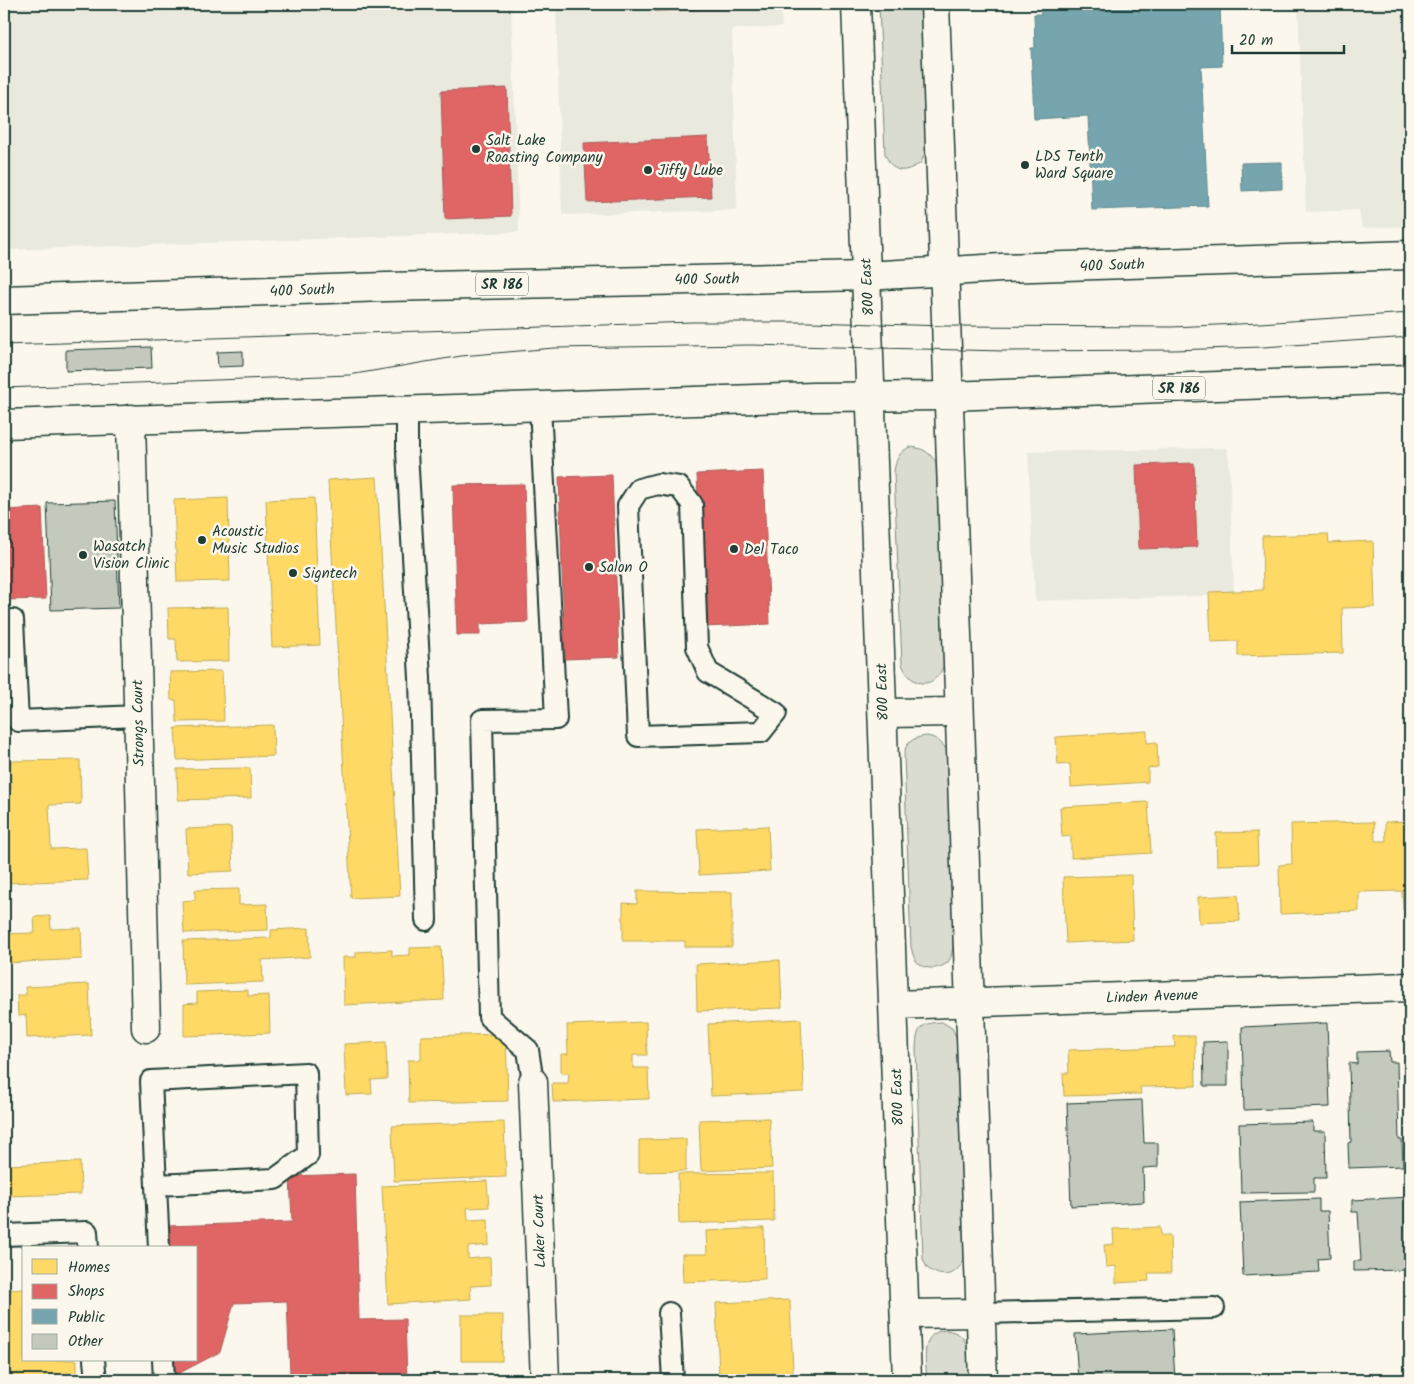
<svg xmlns="http://www.w3.org/2000/svg" width="1414" height="1384" viewBox="0 0 1414 1384" font-family="Kalam,sans-serif">
<style>
.built{fill:#eae9de}
.green{fill:#dbdcd1;stroke:#7d8c82}
.homes{fill:#ffd966;stroke:#bcaa57}
.shops{fill:#e06666;stroke:#a65a57}
.public{fill:#76a5af;stroke:#5c868a}
.building{fill:#c4c9be;stroke:#1f3d34}
.lines{fill:none;stroke-linecap:round;stroke-linejoin:round}
.lane-casing{stroke:#1f3d34;stroke-width:24}
.street-casing{stroke:#1f3d34;stroke-width:31}
.primary-casing{stroke:#1f3d34;stroke-width:31}
.lane{stroke:#fbf7ec;stroke-width:20}
.street{stroke:#fbf7ec;stroke-width:28}
.primary{stroke:#fbf7ec;stroke-width:28}
.tram{stroke:#1f3d34;stroke-width:1}
.poi-dot{fill:#1f3d34;stroke:#fbf7ec;stroke-width:2}
.labels{text-anchor:middle;stroke-width:5;stroke-linejoin:round;paint-order:stroke}
.shield{fill:#fbf7ec;stroke:#61756b;stroke-width:1}
.shield-label{font-size:14px;font-weight:bold;fill:#1f3d34}
.poi-label{font-size:15px;fill:#1f3d34;stroke:#fbf7ec;text-anchor:start}
.street-label{font-size:15px;fill:#1f3d34;stroke:#fbf7ec}
</style>
<rect width="100%" height="100%" fill="#fbf7ec"/>
<filter id="ink" filterUnits="userSpaceOnUse"><feTurbulence type="fractalNoise" baseFrequency=".02" numOctaves="2"/><feDisplacementMap in="SourceGraphic" scale="10" xChannelSelector="R" yChannelSelector="G"/><feConvolveMatrix kernelMatrix="1 2 1 2 8 2 1 2 1" color-interpolation-filters="sRGB"/></filter>
<g filter="url(#ink)">
<!-- built -->
<g class="built">
<path d="M4,4H511L519,232L4,250Z"/>
<path d="M556,4H781L782,27L732,29L737,210L562,215Z"/>
<path d="M1298,4H1410V226L1362,228L1359,210L1306,212Z"/>
<path d="M1227,448L1229,461L1234,595L1035,601L1028,452Z"/>
</g>
<!-- green -->
<g class="green">
<path d="M879,4H920L926,150L921,163C904,173 894,175 885,154Z"/>
<path d="M909,447C923,448 928,451 936,462L944,664C936,690 911,689 902,664L894,472C896,459 898,454 909,447Z"/>
<path d="M927,736C937,738 941,742 947,750L953,942C953,948 952,957 948,962C939,971 921,970 915,959C913,956 912,950 911,947L904,755C905,742 914,737 927,736Z"/>
<path d="M942,1022L952,1028L957,1039L964,1260C955,1277 943,1279 927,1268L923,1259L916,1048C917,1027 921,1023 942,1022Z"/>
<path d="M945,1330C974,1333 968,1358 969,1380H927C926,1361 919,1333 945,1330Z"/>
</g>
<!-- homes -->
<g class="homes">
<path d="M377,477L400,896L351,898L328,480Z"/>
<path d="M228,498L230,581L177,582L174,500Z"/>
<path d="M314,498L320,645L272,647L266,500Z"/>
<path d="M1328,534L1329,543L1373,541L1375,607L1342,608L1343,653L1238,656V641L1211,642L1209,592L1263,590L1262,536Z"/>
<path d="M228,607L229,661L177,662L176,639H169L168,608Z"/>
<path d="M222,671L224,721L177,722L176,700H171L170,672Z"/>
<path d="M273,725L274,756L177,760L175,728Z"/>
<path d="M1147,731V743L1157,742L1158,767L1148,768V782L1071,787L1070,764L1058,765L1056,737Z"/>
<path d="M80,760L81,804L49,805L51,849L86,848L88,880L5,883L4,790L11,789L10,761Z"/>
<path d="M250,768L251,798L178,800L177,769Z"/>
<path d="M1148,802L1151,853L1071,858V836L1062,837L1060,807Z"/>
<path d="M1410,821V909L1403,910L1402,891L1359,892V911L1280,914L1279,865L1292,864L1291,824L1374,822L1375,841H1386L1385,822Z"/>
<path d="M768,826L770,871L699,875L697,829Z"/>
<path d="M231,827L233,871L188,873L186,829Z"/>
<path d="M1257,832L1258,864L1217,865L1216,833Z"/>
<path d="M1131,875L1133,940L1066,943L1063,877Z"/>
<path d="M239,889V905L267,904L268,930L184,933L182,901L195,900V890Z"/>
<path d="M637,891L732,892V947H685V941H623V903L637,904Z"/>
<path d="M1238,895L1240,921L1199,923L1198,897Z"/>
<path d="M50,916L51,929L81,928L82,959L5,963L4,934L35,933L34,917Z"/>
<path d="M309,928L310,957L262,960L263,982L184,985L183,941L271,938V930Z"/>
<path d="M441,947L444,1000L344,1005L343,957H356V952L392,950V956L410,955V948Z"/>
<path d="M780,960L782,1008L697,1011L696,964Z"/>
<path d="M89,984L91,1035L27,1038L26,1015L18,1016L17,995H26L25,987Z"/>
<path d="M248,990V996L269,995L270,1033L184,1036V1004L197,1003V992Z"/>
<path d="M801,1019L804,1092L711,1096L708,1024Z"/>
<path d="M646,1022L647,1055H633V1068H648L649,1099L553,1102L552,1083H568L569,1073H561V1054H568L567,1025Z"/>
<path d="M506,1034L508,1101L409,1103L408,1060H421V1036Z"/>
<path d="M1174,1036H1195L1196,1086L1140,1087L1141,1094L1064,1096L1063,1073H1069L1068,1050L1175,1047Z"/>
<path d="M386,1042L387,1079L371,1080L372,1094L346,1095L344,1044Z"/>
<path d="M769,1118L772,1168L701,1171L699,1120Z"/>
<path d="M504,1122L506,1177L394,1181L392,1126Z"/>
<path d="M686,1139V1171L639,1172V1140Z"/>
<path d="M80,1162L81,1194L4,1196V1165Z"/>
<path d="M773,1173L774,1221L679,1224L678,1174Z"/>
<path d="M487,1181L489,1207L467,1208L468,1220L488,1219L489,1245L468,1247V1259L490,1257L491,1285L470,1286L471,1299L388,1304L382,1186Z"/>
<path d="M1160,1227L1161,1236H1170L1171,1273H1148L1149,1281L1116,1283V1266L1106,1267L1104,1245L1114,1244L1113,1229Z"/>
<path d="M764,1228L765,1279L683,1282L682,1254H707L706,1231Z"/>
<path d="M24,1289V1360H77V1380H4V1290Z"/>
<path d="M790,1300L793,1374L719,1376L716,1303Z"/>
<path d="M461,1315H503L502,1361H461Z"/>
</g>
<!-- shops -->
<g class="shops">
<path d="M654,4H753V8L655,11Z"/>
<path d="M507,88L511,216L445,219L441,91Z"/>
<path d="M708,137L711,197L587,202L584,143Z"/>
<path d="M1194,463L1197,547L1139,549L1136,465Z"/>
<path d="M763,471L770,624L704,627L697,474Z"/>
<path d="M612,475L619,657L565,659L559,477Z"/>
<path d="M524,484L528,622L480,624V635H457L453,485Z"/>
<path d="M42,508L46,599L4,600V510Z"/>
<path d="M355,1174L359,1320L405,1319L407,1380H256V1375L290,1374L287,1301L234,1303L220,1352L170,1378L169,1360H196V1248H166V1226L292,1222L290,1176Z"/>
</g>
<!-- public -->
<g class="public">
<path d="M1040,4H1191V6L1220,5L1222,66L1201,67L1208,206L1092,210L1088,116L1034,119L1031,48H1035L1034,14H1041Z"/>
<path d="M1282,162V189L1242,191L1241,163Z"/>
</g>
<!-- building -->
<g class="building">
<path d="M151,347L152,368L66,371V350Z"/>
<path d="M243,351V366L218,367L217,352Z"/>
<path d="M115,501L119,608L51,610L47,503Z"/>
<path d="M1327,1023L1330,1107L1244,1110L1242,1027Z"/>
<path d="M1228,1041V1086H1204L1203,1042Z"/>
<path d="M1389,1051L1390,1062H1397L1399,1140H1402L1403,1166L1349,1168L1348,1143L1351,1142L1349,1063L1357,1064V1052Z"/>
<path d="M1409,1060H1410V1103Z"/>
<path d="M1142,1100L1144,1143H1158V1167L1143,1168L1144,1202L1071,1206L1067,1103Z"/>
<path d="M1313,1122V1131H1325L1326,1178H1314V1192L1241,1193L1239,1124Z"/>
<rect x="1408" y="1140" width="2" height="19"/>
<path d="M1410,1197V1270L1354,1271V1261H1361L1358,1212H1352V1200Z"/>
<path d="M1319,1199V1211H1328L1330,1258L1318,1259L1319,1272L1243,1276L1240,1202Z"/>
<path d="M1172,1329L1175,1380H1078L1075,1334Z"/>
</g>
<g class="lines">
<defs>
<g id="lane">
<path d="M407,410V452L420,678L426,920"/>
<path d="M658,484L679,487L692,504L697,647L708,672L776,713L761,732L638,736L628,506L639,489Z"/>
<path d="M13,620L18,721L138,716"/>
<path d="M533,1082L528,1050L489,1017L482,720L556,719L540,406"/>
<path d="M157,1185L275,1179L308,1155L306,1073L151,1081L159,1248"/>
<path d="M4,1235L87,1232L88,1248"/>
<path d="M669,1313L673,1380"/>
<path d="M981,1313L1214,1308"/>
<path d="M94,1360L96,1380"/>
<path d="M163,1360L164,1380"/>
</g>
<g id="street">
<path d="M856,4L907,1380"/>
<path d="M935,4L983,1380"/>
<path d="M131,419L146,1028"/>
<path d="M883,713L959,712"/>
<path d="M894,1005L1410,987"/>
<path d="M533,1082L545,1380"/>
<path d="M905,1314L981,1313"/>
</g>
<g id="primary">
<path d="M4,300L386,287L866,276L1001,268L1410,255"/>
<path d="M4,424L813,397L948,396L1410,379"/>
</g>
</defs>
<!-- lane casing -->
<use href="#lane" class="lane-casing"/>
<!-- street casing -->
<use href="#street" class="street-casing"/>
<!-- primary casing -->
<use href="#primary" class="primary-casing"/>
<!-- lane -->
<use href="#lane" class="lane"/>
<!-- street -->
<use href="#street" class="street"/>
<!-- primary -->
<use href="#primary" class="primary"/>
<!-- tram -->
<g class="tram">
<path d="M4,345L693,322H810L946,326L1172,327L1260,323L1410,313"/>
<path d="M4,388L349,375L461,356L554,348L750,345L1005,351L1173,350L1263,347L1410,337"/>
</g>
</g>
</g>
<!-- markers -->
<g class="poi-dot">
<circle cx="476" cy="149" r="5"/>
<circle cx="1025" cy="165" r="5"/>
<circle cx="648" cy="170" r="5"/>
<circle cx="202" cy="540" r="5"/>
<circle cx="734" cy="549" r="5"/>
<circle cx="83" cy="555" r="5"/>
<circle cx="589" cy="567" r="5"/>
<circle cx="293" cy="573" r="5"/>
</g>
<g class="labels">
<!-- shield labels -->
<g class="shield">
<rect x="476" y="272.5" width="52" height="23" rx="4"/>
<rect x="1153" y="376.5" width="52" height="23" rx="4"/>
</g>
<g class="shield-label">
<text x="502" y="289">SR 186</text>
<text x="1179" y="393">SR 186</text>
</g>
<!-- poi labels -->
<g class="poi-label">
<text x="486" y="145">Salt Lake<tspan x="486" dy="17">Roasting Company</tspan></text>
<text x="1035" y="161">LDS Tenth<tspan x="1035" dy="17">Ward Square</tspan></text>
<text x="658" y="175">Jiffy Lube</text>
<text x="212" y="536">Acoustic<tspan x="212" dy="17">Music Studios</tspan></text>
<text x="93" y="551">Wasatch<tspan x="93" dy="17">Vision Clinic</tspan></text>
<text x="744" y="554">Del Taco</text>
<text x="599" y="572">Salon O</text>
<text x="303" y="578">Signtech</text>
</g>
<!-- street labels -->
<g class="street-label">
<text transform="translate(1112 265) rotate(-2)" y="5">400 South</text>
<text transform="translate(707 279) rotate(-1)" y="5">400 South</text>
<text transform="translate(867 287) rotate(-93)" y="5">800 East</text>
<text transform="translate(302 290) rotate(-2)" y="5">400 South</text>
<text transform="translate(882 692) rotate(-92)" y="5">800 East</text>
<text transform="translate(138 723) rotate(-91)" y="5">Strongs Court</text>
<text transform="translate(1152 996) rotate(-2)" y="5">Linden Avenue</text>
<text transform="translate(897 1097) rotate(-92)" y="5">800 East</text>
<text transform="translate(539 1231) rotate(-92)" y="5">Laker Court</text>
</g>
</g>
<!-- margin -->
<rect width="1414" height="1384" fill="none" stroke="#fbf7ec" stroke-width="20"/>
<rect x="10" y="10" width="1394" height="1364" fill="none" stroke="#1f3d34" stroke-width="2" filter="url(#ink)"/>
<!-- legend -->
<rect x="22" y="1246" width="175" height="115" fill="#fbf7ec" stroke="#a3ada2"/>
<rect x="32" y="1259" width="25" height="15" fill="#ffd966" stroke="#a3ada2"/>
<text x="68" y="1272" font-size="15" fill="#1f3d34">Homes</text>
<rect x="32" y="1284" width="25" height="15" fill="#e06666" stroke="#a3ada2"/>
<text x="68" y="1296" font-size="15" fill="#1f3d34">Shops</text>
<rect x="32" y="1309" width="25" height="15" fill="#76a5af" stroke="#a3ada2"/>
<text x="68" y="1322" font-size="15" fill="#1f3d34">Public</text>
<rect x="32" y="1334" width="25" height="15" fill="#c4c9be" stroke="#a3ada2"/>
<text x="68" y="1346" font-size="15" fill="#1f3d34">Other</text>
<!-- scale -->
<path d="M1232 45v8h112v-8" fill="none" stroke="#1f3d34" stroke-width="2.5"/>
<text x="1239" y="45" font-size="15" fill="#1f3d34" stroke="#fbf7ec" stroke-width="4" paint-order="stroke">20 m</text>
</svg>
